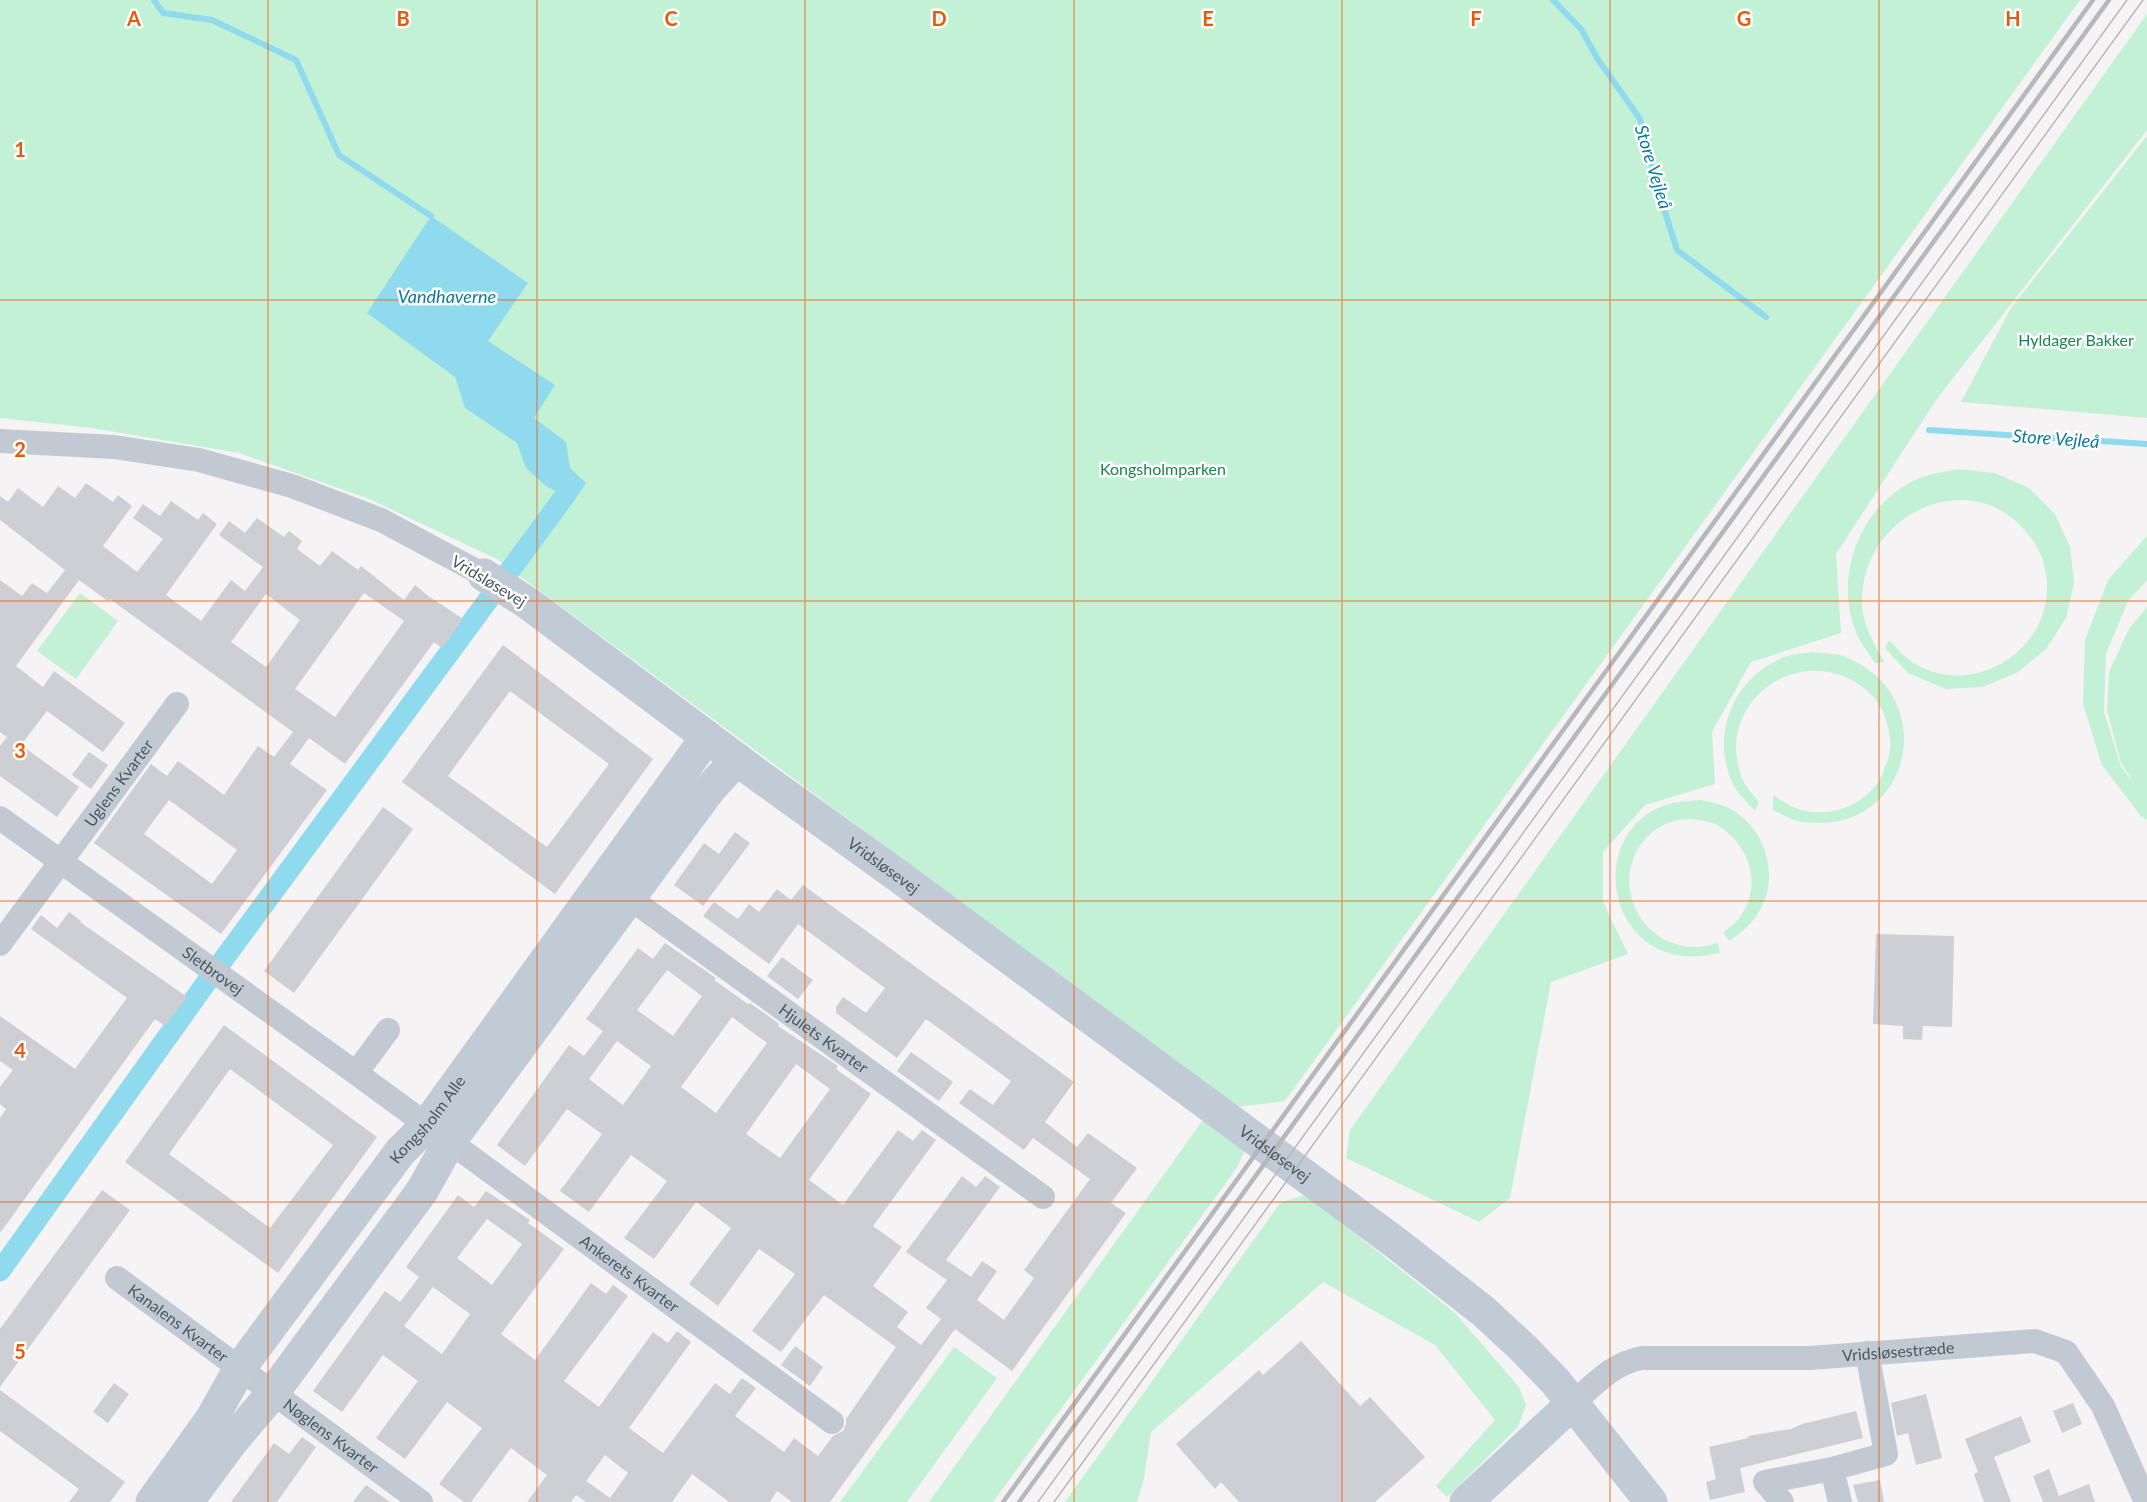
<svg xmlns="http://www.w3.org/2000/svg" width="2147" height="1502" viewBox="0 0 2147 1502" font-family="Lato,sans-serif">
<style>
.green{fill:#c3f1d5}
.water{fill:#90daee}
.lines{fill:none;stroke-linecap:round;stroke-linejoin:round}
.stream{stroke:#90daee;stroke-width:6}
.canal{stroke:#90daee;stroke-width:21}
.building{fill:#cdcfd5;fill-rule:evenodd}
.street{stroke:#c1cad2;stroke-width:24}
.secondary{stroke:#c1cbd6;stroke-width:33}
.tram{stroke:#b5b8bd;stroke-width:1.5}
.rail{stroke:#b5b8bd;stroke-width:4.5}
.grid{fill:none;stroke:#e8590c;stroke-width:1.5;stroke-opacity:0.55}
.labels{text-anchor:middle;stroke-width:5;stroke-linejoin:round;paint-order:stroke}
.park-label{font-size:16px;fill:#17864f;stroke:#fff}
.street-label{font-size:16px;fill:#4a5661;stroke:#fff}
.water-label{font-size:18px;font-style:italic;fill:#0c7c9b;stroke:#fff}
.grid-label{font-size:20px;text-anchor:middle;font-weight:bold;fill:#e8590c;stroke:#fff;stroke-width:5;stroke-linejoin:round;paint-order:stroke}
</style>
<rect width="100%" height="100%" fill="#f5f3f3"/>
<!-- green -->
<g class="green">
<path d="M0,0H2080L1285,1101L1237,1107L497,559L369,499L239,453L92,428L0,418Z"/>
<path d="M2147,14V130L1936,400L1836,554L1841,633L1751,662L1712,732L1715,784L1645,805L1603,852V902L1628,954L1551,982L1510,1198L1479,1222L1346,1158L1350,1130Z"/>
<path d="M2147,136V418L1961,402L2011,308Z"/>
<path d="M1958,469L1995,473L2029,488L2055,514L2070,547L2074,583L2066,618L2046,649L2018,672L1983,687L1946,689L1908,673L1885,648L1889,640C1895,646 1901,654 1908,659C1954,694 2020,670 2041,619C2051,594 2049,564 2033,541C1980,461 1865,508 1862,598C1861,622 1873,642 1884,662L1875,663C1869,653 1860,643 1856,632C1832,573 1863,500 1922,477C1933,473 1946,472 1958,469Z"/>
<path d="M2147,536V580L2128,601L2106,654L2104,712L2121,767L2136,786L2121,763L2107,711L2109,672L2129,629L2147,607V820L2141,816L2102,765L2083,704L2085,640L2108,580Z"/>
<path d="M80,593L118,621L76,679L37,651Z"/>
<path d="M1811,652C1821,653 1833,653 1843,656C1944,694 1912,837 1803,822C1793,821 1782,814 1773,810V795C1780,799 1786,804 1793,807C1823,821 1864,807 1880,779C1883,774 1885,767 1887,762C1893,748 1890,731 1885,717C1880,703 1870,691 1857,683C1792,643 1712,708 1743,780C1746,788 1754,795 1759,802L1755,811C1748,803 1739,795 1734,786C1710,738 1731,681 1780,659C1789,654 1801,654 1811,652Z"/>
<path d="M1701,800C1709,802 1717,803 1724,806C1762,821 1781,872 1761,908C1754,923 1742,932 1729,941L1723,932C1729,928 1736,923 1740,917C1760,888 1753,854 1727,832C1717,822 1703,820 1689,819C1677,819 1665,823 1655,830C1605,868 1633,947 1696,947C1703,947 1711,945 1718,943L1720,953C1703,956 1686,959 1669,953C1607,935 1596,844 1652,811C1668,802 1684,801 1701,800Z"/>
<path d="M1203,1120L1245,1150L1236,1169L993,1502H929Z"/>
<path d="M1306,1195L1454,1312L1519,1387L1526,1405L1518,1427L1447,1497L1436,1486L1495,1420L1435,1345L1323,1282L1151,1432L1144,1478L1137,1502H1065L1281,1202Z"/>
<path d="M954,1347L997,1378L907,1502H840Z"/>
</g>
<!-- water -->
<path class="water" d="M431,216L528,283L488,341L555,385L534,418L566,442L570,468L586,483L574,501L546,486L526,468L517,443L465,408L455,377L367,313Z"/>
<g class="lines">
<!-- stream -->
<g class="stream">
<path d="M154,0L163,13L212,20L296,60L339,155L431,216"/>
<path d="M1553,0L1581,29L1597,58L1640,119L1656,183L1677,250L1766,317"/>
<path d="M1929,430L2147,444"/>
</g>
<!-- canal -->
<path class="canal" d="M0,1271L206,983L564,497"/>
</g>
<!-- building -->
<g class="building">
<path d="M86,483L113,502L118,495L132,506L103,546L137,572L163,539L133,518L143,504L160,516L171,501L198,520L203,513L217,524L166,595L201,621L231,580L245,591L263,567L219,535L229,521L245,533L257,518L284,537L289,531L302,541L297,549L320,566L332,551L358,570L361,566L404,600L415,585L427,595L463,619L442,648L434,642L345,764L309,738L290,764L327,790L221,934L94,843L151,764L167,776L178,761L224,795L258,746L274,757L293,732L110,599L108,601L79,580L16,666L43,687L54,671L125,723L103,752L47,711L21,745L79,787L57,817L0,776V746L7,737L0,732V580L22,596L32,583L47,593L65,570L0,520V496L8,502L18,488L43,507L58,486L75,498ZM364,593L404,621L335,717L295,689ZM266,594L300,620L266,667L231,642ZM169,800L237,850L212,884L144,834Z"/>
<path d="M503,645L653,759L555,894L402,782ZM510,691L609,764L547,847L448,776Z"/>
<path d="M89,752L108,765L91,789L72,775Z"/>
<path d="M383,807L413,829L294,993L264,971Z"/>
<path d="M735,832L750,843L703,906L674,885L704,843L719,854Z"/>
<path d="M803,885L1074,1082L1045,1122L1077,1147L1088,1133L1137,1168L1111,1203L1126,1213L1012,1371L955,1329L830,1502H792L777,1491L770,1502H729L692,1474L672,1502H586L576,1495L571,1502H527L547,1475L511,1448L471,1502H464L439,1484L482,1428L447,1402L405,1459L376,1438L418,1381L383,1355L342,1412L313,1391L385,1291L400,1302L419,1277L406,1267L458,1195L474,1207L486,1191L530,1220L528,1223L564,1249L501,1334L535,1360L591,1283L606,1294L613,1285L628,1296L564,1381L599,1407L653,1332L668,1343L677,1331L691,1342L629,1428L663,1453L715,1383L730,1394L742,1378L756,1388L735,1416L784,1452L794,1438L818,1456L833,1436L843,1431L846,1424V1419L896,1347L824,1295L781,1352L752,1331L795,1274L759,1249L718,1306L689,1284L731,1228L696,1202L654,1259L624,1238L667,1181L631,1155L589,1212L560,1191L602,1134L567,1109L525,1166L497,1145L569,1045L584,1056L603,1031L586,1019L638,948L653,959L665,943L716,978L714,980L748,1004L750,1003L774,1020L779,1024L778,1026L838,1066L836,1069L871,1094L809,1180L843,1205L898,1130L913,1141L922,1130L936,1140L873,1226L902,1247L873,1286L908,1312L897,1327L921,1345L941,1319L926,1308L947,1280L906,1252L962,1176L976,1187L985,1176L1000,1187L946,1260L971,1277L982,1261L997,1271L977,1300L1004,1320L1034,1278L1024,1270L1090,1179L1033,1138L1024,1150L959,1103L970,1089L993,1105L1011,1081L926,1019L897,1058L836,1013V1007L843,997L866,1013L885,988L798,924L769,964L703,916L714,902L738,919L749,904L759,912L777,889L791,900ZM667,970L702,996L673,1036L637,1010ZM732,1017L767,1043L716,1113L681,1087ZM617,1041L651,1066L623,1105L589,1079ZM796,1064L830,1089L780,1158L746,1134ZM487,1219L522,1244L492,1285L457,1258ZM433,1287L470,1314L442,1354L404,1326ZM605,1455L628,1473L610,1498L586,1481Z"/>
<path d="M69,912L81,921L80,922L187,997L165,1026L155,1019L0,1233V1118L6,1109L0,1104V1087L13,1070L0,1061V1016L75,1069L127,998L31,929L41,915L57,928Z"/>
<path d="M1876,934L1954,936L1952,1027L1923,1026L1922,1040L1903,1039V1026L1873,1024Z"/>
<path d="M782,957L813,980L798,999L767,976Z"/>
<path d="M224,1025L377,1137L278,1273L125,1162ZM230,1069L333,1145L270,1228L169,1154Z"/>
<path d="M911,1052L953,1082L939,1101L897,1071Z"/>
<path d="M102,1190L130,1210L0,1387V1329Z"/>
<path d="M1301,1341L1360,1406L1370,1397L1425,1457L1375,1502H1239L1221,1482L1215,1489L1176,1444L1259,1370L1263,1375Z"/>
<path d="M795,1346L823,1367L810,1386L781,1365Z"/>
<path d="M114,1383L129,1394L108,1423L93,1412Z"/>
<path d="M0,1390L125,1482L110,1502H69L79,1489L0,1431Z"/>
<path d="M1926,1394L1942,1458L1916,1465L1908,1433L1897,1436L1891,1403Z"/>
<path d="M2073,1403L2082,1424L2062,1433L2053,1411Z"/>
<path d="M1856,1411L1863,1438L1740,1468L1745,1492L1710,1500L1706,1482L1716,1479L1709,1447L1748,1438V1436L1791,1429L1802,1424Z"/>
<path d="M2021,1416L2031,1442L1994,1457L2011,1502H1984L1974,1474L1978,1472L1965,1439Z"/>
<path d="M302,1437L316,1447L277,1502H231L274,1443L289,1454Z"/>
<path d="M2049,1469L2059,1496L2089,1484L2095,1502H2043L2033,1476Z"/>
<path d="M1880,1480L1884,1502H1858L1853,1485Z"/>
<path d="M366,1485L390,1502H353Z"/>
</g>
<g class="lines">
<!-- street -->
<g class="street">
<path d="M0,441L114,447L199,460L292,486L381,520L484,575"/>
<path id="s1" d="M0,818L356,1073L832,1422"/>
<path id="s2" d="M617,889L1043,1197"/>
<path id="s3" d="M0,944L177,704"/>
<path d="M356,1073L388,1030"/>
<path id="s4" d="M117,1278L421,1502"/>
<path id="s5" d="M1573,1403C1595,1384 1613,1363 1642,1358H1810L2035,1341L2066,1352L2103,1406L2146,1502"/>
<path d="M1782,1502L1765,1482L1832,1469"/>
<path d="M1840,1502L1832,1469L1886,1454L1867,1353"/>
</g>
<!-- secondary -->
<g class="secondary">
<path id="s6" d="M484,575L529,604L762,778L901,878L1396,1243L1483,1311L1522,1347L1555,1381L1651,1502"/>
<path id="s7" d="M152,1502L212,1418L240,1368L400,1152L427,1125L707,737"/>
<path d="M187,1502L233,1440L272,1394L422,1191L450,1141L709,790L737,759"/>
<path d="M1466,1502L1573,1403"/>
</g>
<!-- tram -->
<g class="tram">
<path d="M1038,1502L2127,0"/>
<path d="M1054,1502L2143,0"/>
</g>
<!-- rail -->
<g class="rail">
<path d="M1003,1502L2093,0"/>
<path d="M1019,1502L2109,0"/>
</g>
</g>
<!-- grid -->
<path class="grid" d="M268,0V1502M537,0V1502M805,0V1502M1074,0V1502M1342,0V1502M1610,0V1502M1879,0V1502M0,300H2147M0,601H2147M0,901H2147M0,1202H2147"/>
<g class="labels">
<!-- park labels -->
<g class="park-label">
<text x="2076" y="346">Hyldager Bakker</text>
<text x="1163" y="475">Kongsholmparken</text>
</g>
<!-- street labels -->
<g class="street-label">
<text transform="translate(489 581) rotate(31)" y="6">Vridsløsevej</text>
<text dy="6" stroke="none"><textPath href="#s3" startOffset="200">Uglens Kvarter</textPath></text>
<text dy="6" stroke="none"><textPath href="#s6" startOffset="494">Vridsløsevej</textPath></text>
<text dy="6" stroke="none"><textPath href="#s1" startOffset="262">Sletbrovej</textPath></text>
<text dy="6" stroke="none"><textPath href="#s2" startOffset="255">Hjulets Kvarter</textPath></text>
<text dy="6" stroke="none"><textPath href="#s7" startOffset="472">Kongsholm Alle</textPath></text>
<text dy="6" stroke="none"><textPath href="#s6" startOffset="980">Vridsløsevej</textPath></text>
<text dy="6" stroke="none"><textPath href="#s1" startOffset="777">Ankerets Kvarter</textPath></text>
<text dy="6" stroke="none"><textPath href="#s4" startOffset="76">Kanalens Kvarter</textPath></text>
<text dy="6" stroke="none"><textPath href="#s5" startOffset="340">Vridsløsestræde</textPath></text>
<text dy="6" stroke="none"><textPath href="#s4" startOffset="266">Nøglens Kvarter</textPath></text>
</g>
<!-- water labels -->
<g class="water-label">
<text transform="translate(1653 167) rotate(73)" y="6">Store Vejleå</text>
<text x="447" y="303">Vandhaverne</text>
<text transform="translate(2056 439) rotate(4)" y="6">Store Vejleå</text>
</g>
</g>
<g class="grid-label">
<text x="134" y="26">A</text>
<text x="403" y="26">B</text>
<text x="671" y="26">C</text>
<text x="939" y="26">D</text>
<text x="1208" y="26">E</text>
<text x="1476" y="26">F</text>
<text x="1744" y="26">G</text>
<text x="2013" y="26">H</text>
<text x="20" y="157">1</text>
<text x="20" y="457">2</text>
<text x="20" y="758">3</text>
<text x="20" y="1058">4</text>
<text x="20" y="1359">5</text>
</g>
</svg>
